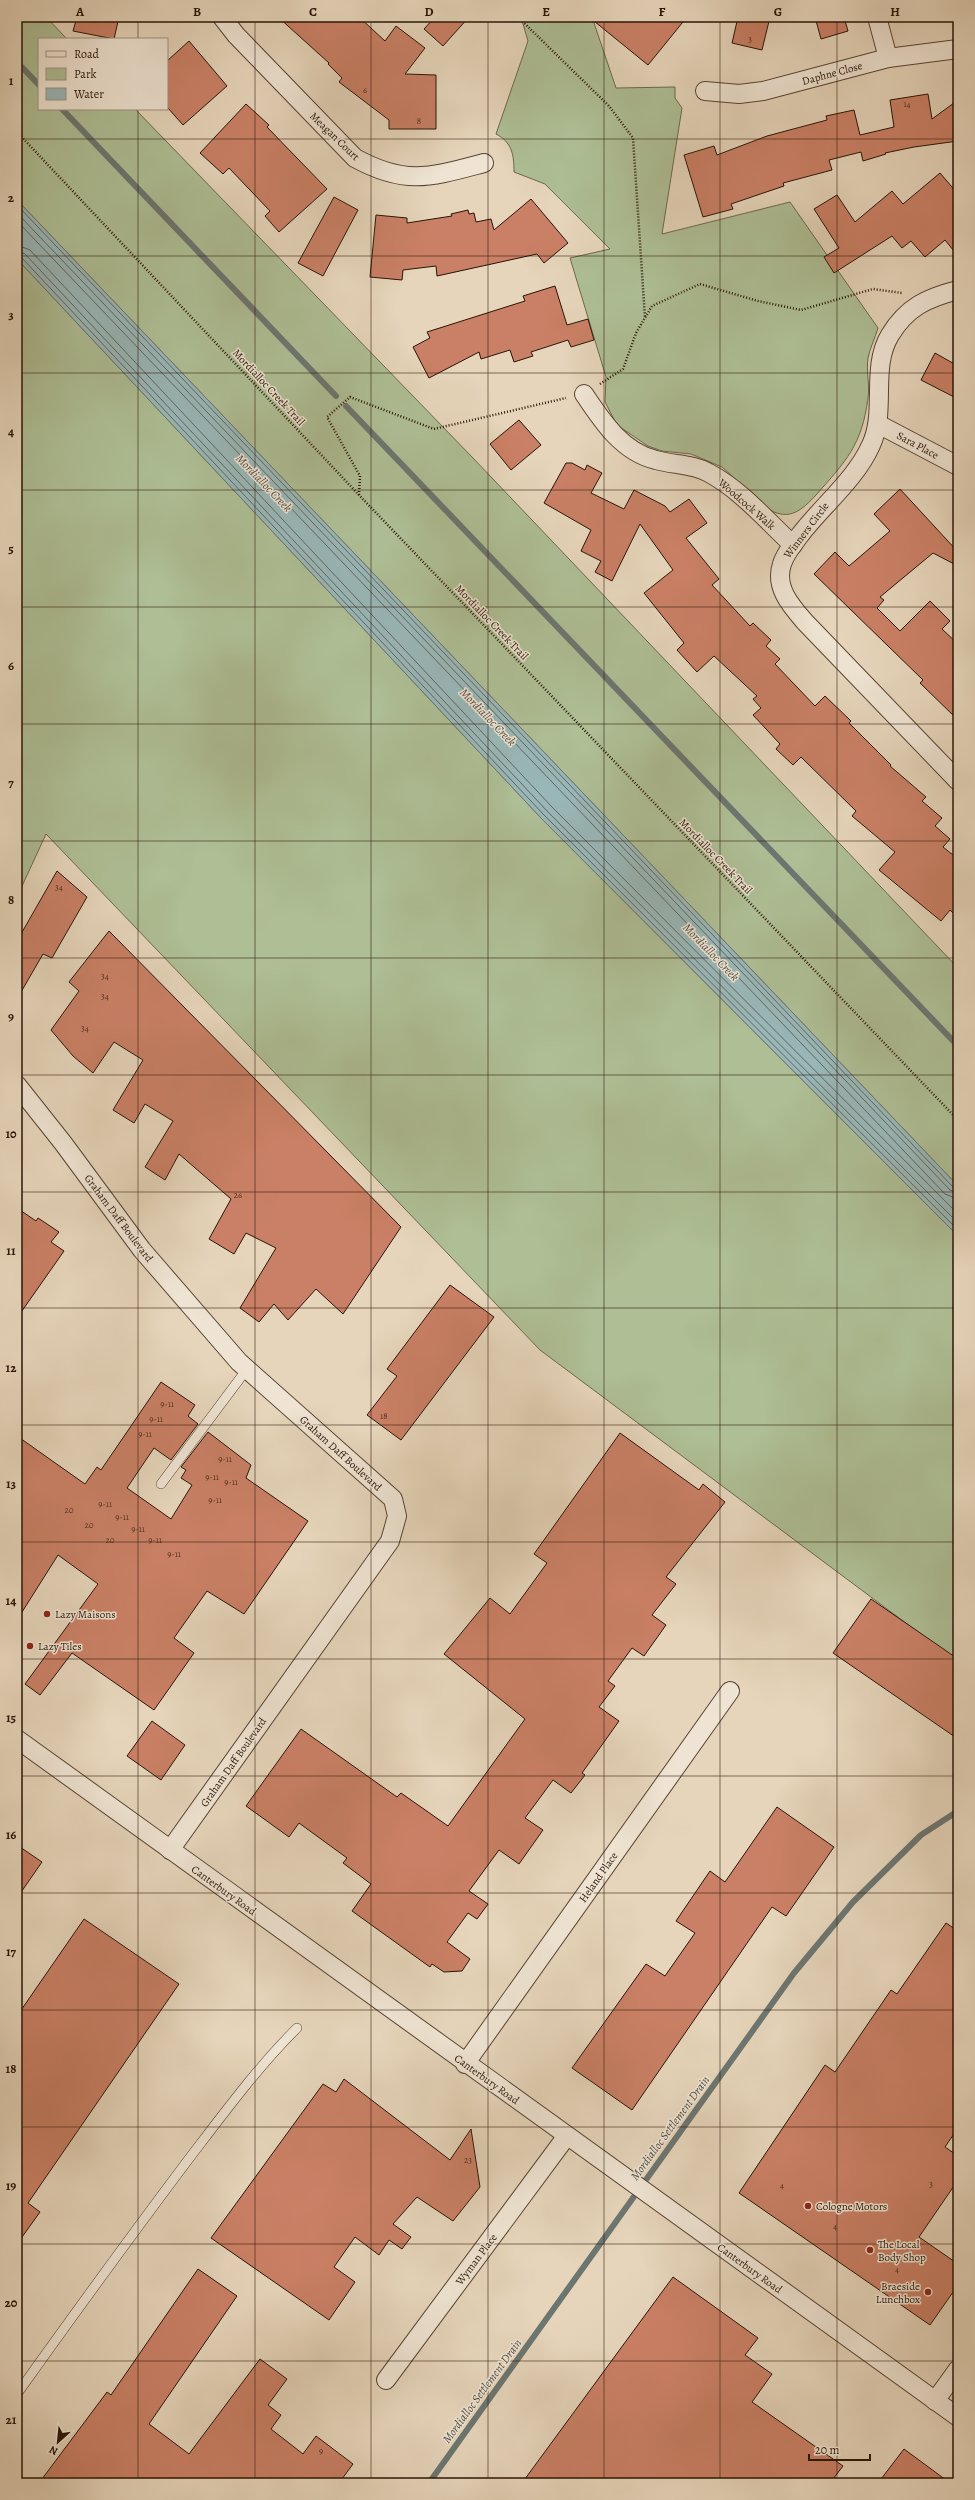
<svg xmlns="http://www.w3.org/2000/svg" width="975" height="2500" viewBox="0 0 975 2500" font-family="Alegreya,serif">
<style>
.green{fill:#aebe95;stroke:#6b694e}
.water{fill:#99b7b8;stroke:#6c7671}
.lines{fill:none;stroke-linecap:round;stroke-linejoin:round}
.shore{stroke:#60665f;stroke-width:1}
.stream{stroke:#6c7671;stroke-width:6}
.building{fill:#ca8066;stroke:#281406}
.service-casing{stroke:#584433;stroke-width:10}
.minor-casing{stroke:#584433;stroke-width:20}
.path{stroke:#281406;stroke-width:2.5;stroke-dasharray:1 2;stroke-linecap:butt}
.service{stroke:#efe4d3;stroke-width:9}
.minor{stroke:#efe4d3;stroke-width:18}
.grid{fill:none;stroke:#281406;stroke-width:1;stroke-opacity:0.55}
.poi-dot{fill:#8f2418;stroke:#efe4d3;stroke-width:1.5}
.labels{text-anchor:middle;stroke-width:3;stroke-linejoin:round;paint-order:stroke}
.number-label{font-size:9px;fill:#502f1e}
.street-label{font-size:11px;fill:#281406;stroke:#efe4d3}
.poi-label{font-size:11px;fill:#281406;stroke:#efe4d3;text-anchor:start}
.water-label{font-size:12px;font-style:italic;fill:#504d44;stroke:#efe4d3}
.neatline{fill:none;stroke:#281406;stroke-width:1.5}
.grid-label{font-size:13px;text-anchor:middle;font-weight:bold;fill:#281406}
</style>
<rect width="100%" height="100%" fill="#e6d5bb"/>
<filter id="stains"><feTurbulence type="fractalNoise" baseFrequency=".005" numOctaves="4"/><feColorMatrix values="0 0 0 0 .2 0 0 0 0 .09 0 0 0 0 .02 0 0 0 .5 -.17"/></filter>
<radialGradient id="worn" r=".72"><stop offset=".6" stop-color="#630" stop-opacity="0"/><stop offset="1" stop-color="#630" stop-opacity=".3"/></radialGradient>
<!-- green -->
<g class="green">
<path d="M17,17H46L67,39H39V109H135L473,458L958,968V1186L17,200Z"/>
<path d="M521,17H592L616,88L675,87V98L682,108L662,234L790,202L878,328C875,338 870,348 868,358C866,371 870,385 868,398C862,445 846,461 816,495C802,510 790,521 770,510L722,467L691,454L662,451L648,446L617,425L605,402L606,377L570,258L610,249L545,184L514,172C514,155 512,142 496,134L528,41Z"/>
<path d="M17,259L541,818L958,1236V1662L540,1350L46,834L17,897Z"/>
</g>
<!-- water -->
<path class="water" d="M17,200L958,1186V1236L541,818L17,259Z"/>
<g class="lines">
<!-- shore -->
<g class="shore">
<path d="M17,205L953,1187L958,1188"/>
<path d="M17,213L950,1190L958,1193"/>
<path d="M17,221L945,1194L958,1199"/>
<path d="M17,245L30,250L552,807L958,1214"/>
<path d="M17,251L25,254L548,812L958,1223"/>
<path d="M17,256L22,258L544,815L958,1230"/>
</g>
<!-- stream -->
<g class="stream">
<path d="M17,62L39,85"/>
<path d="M62,109L336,396"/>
<path d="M346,406L958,1046"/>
<path d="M429,2483L794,1973L853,1902L921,1835L958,1811"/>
</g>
</g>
<!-- building -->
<g class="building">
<path d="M77,17H119L114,39L73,31Z"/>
<path d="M278,17H359L385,41L396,26L425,48L405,74L436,75V129H389V120L339,82L342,78L328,64L329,63Z"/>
<path d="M435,17H469L443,46L424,29Z"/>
<path d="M589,17H687L648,65Z"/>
<path d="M738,17H770L762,50L732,43Z"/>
<path d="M815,17H844L848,31L821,39Z"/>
<path d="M189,41L227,86L183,125L167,107V61Z"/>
<path d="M928,94L932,119L958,100V141L914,147L885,153L886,154L863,161L861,152L829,160L832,170L783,183L784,186L731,204L733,209L703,217L684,155L714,146L717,155L767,136L827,120L826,116L854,110L860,135L894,127L890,100Z"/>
<path d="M246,104L269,125L267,127L327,189L279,232L265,216L270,211L229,168L223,174L200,153Z"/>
<path d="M940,173L958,194V256L945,240L925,257L911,241L902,248L892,236L834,273L824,257L839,248L814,209L837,195L855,222L892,191L903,204Z"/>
<path d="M334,197L358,210L323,276L298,263Z"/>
<path d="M531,199L568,243L544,263L537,254L437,276L436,266L403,270L402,280L370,277L376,215L407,218V223L452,216L451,214L468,210L469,214L474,213L476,222L491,219L494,230Z"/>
<path d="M555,286L567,325L588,319L594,340L571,347L568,340L531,352L533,356L514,362L510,350L481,359L479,352L429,378L413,347L430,338L427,332L525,301L523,296Z"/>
<path d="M935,353L958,366V399L921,380Z"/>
<path d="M519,420L541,445L511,470L490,444Z"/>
<path d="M566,463H572L585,470L587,465L602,473L591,493L624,509L634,490L665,506L670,512L689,499L707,523L686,538L719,579L712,585L750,626L753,623L771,640L766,646L780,659L775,664L815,706L825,696L851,721L849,723L891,765L890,766L926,797L922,801L942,818L935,826L950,839L943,847L958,859V918L950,910L941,921L879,870L895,852L852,816L856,811L801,757L793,765L776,749L780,744L753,715L761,708L753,699L757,696L714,656L697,672L677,650L684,643L644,593L673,570L640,524L612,581L595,572L601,561L581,551L591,530L544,503Z"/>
<path d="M900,489L958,552V566L933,553L880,597L884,600L877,608L900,631L930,601L950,621L942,629L958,644V720L920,683L923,680L814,574L835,552L849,566L890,531L874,514Z"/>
<path d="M57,871L87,897L52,958L43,954L17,999V941Z"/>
<path d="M109,931L401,1227L343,1314L316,1289L288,1320L274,1304L259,1322L240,1308L276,1248L246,1233L234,1254L209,1239L231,1199L179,1154L165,1180L145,1167L173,1121L145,1104L134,1123L113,1110L143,1060L114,1042L93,1073L73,1056L51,1030L79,991L69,982Z"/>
<path d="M17,1208L36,1221L38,1218L59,1232L51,1242L64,1251L17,1318Z"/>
<path d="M450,1285L494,1317L401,1440L367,1415L397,1376L387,1369Z"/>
<path d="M161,1382L195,1405L188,1416L198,1424L171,1460L154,1448L127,1488L171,1519L192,1485L181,1478L186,1470L181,1467L208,1432L251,1465L246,1478L308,1521L244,1614L207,1591L174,1638L194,1653L154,1710L72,1653L40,1695L25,1684L98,1584L58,1555L17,1620V1436L85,1484L97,1467L101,1470Z"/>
<path d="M620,1433L699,1490L703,1484L725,1502L666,1577L676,1584L652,1615L666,1625L644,1656L632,1648L608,1681L615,1686L599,1707L619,1721L582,1773L585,1775L571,1793L553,1780L525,1818L543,1830L519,1864L499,1850L469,1891L488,1904L477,1919L468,1913L447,1942L470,1959L462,1971L444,1972L432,1964L430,1967L352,1911L371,1884L343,1863L347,1858L299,1823L289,1837L246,1806L301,1729L397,1797L401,1793L448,1826L525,1719L444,1654L490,1598L510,1614L547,1563L534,1554Z"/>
<path d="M871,1599L958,1659V1739L833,1653Z"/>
<path d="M152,1721L185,1745L161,1780L127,1756Z"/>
<path d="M777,1807L834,1847L786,1916L772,1907L632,2110L572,2068L646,1964L665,1976L695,1933L676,1921L710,1871L725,1882Z"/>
<path d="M17,1845L42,1862L17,1898Z"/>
<path d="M84,1919L179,1984L28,2203L40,2212L17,2244V2016Z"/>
<path d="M946,1923L958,1931V2128L945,2147L958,2156V2180L919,2237L958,2264V2285L930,2325L739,2193L825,2065L835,2072L891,1990L897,1994Z"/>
<path d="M344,2079L450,2160L471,2129L480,2187L453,2221L417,2197L393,2224L411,2237L402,2249L389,2240L379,2255L355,2237L334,2267L355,2282L329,2320L211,2238L323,2084L336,2092Z"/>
<path d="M198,2269L237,2296L149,2424L189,2454L260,2359L287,2379L268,2405L281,2415L271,2429L303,2454L316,2436L353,2464L339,2483H39L107,2392L111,2395Z"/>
<path d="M673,2277L758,2338L745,2355L772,2374L752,2402L843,2466L830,2483H522Z"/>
<path d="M904,2449L950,2483H878Z"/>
</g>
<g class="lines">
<defs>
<g id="service">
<path d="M161,1484L247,1369"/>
<path d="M17,2394C72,2317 128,2240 185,2164C221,2117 255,2070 297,2028"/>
</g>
<g id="minor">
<path d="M222,17L236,35L355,158C406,186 431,177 484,163"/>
<path d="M877,17L888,58"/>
<path d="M705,91L739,94L763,91L888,58L958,49"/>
<path d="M958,290C927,298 907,307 890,335C870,368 887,411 871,445C856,479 822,506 800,535C793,544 785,554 782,564C774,587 791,606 805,622L958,781"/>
<path d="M584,394C602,421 622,452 656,460C673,465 694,464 709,473C741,490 767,521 793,545"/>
<path d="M878,424L958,466"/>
<path d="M17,1085L63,1143L142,1250L239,1362L393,1499L397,1516L390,1541L170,1850"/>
<path d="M17,1739L958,2417"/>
<path d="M465,2064L730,1691"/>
<path d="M386,2380L566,2137"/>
<path d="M935,2401L958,2369"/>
</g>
</defs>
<!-- service casing -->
<use href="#service" class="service-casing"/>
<!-- minor casing -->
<use href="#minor" class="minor-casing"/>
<!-- path -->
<g class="path">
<path d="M518,17L609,106L633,138L645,318"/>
<path d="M17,132L359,495L958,1120"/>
<path d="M600,384L623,369L636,333L652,306L700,284L758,301L801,310L873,289L902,293"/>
<path d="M359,495L360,476L327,417L350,397L434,429L566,398"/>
</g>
<!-- service -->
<use href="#service" class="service"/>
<!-- minor -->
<use href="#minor" class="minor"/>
</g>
<!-- grid -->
<path class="grid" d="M138,17V39M255,17V2483M371,17V2483M488,17V2483M604,17V2483M720,17V2483M837,17V2483M138,109V2483M17,139H958M17,256H958M17,373H958M17,490H958M17,607H958M17,724H958M17,841H958M17,958H958M17,1075H958M17,1192H958M17,1308H958M17,1425H958M17,1542H958M17,1659H958M17,1776H958M17,1893H958M17,2010H958M17,2127H958M17,2244H958M17,2361H958"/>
<!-- markers -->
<g class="poi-dot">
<circle cx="47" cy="1614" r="4"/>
<circle cx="30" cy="1646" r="4"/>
<circle cx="808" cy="2206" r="4"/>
<circle cx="870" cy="2250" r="4"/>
<circle cx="928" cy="2292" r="4"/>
</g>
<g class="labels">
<!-- number labels -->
<g class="number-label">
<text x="750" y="42">3</text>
<text x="365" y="93">6</text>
<text x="907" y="107">14</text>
<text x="419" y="124">8</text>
<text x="59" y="890">34</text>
<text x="105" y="979">34</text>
<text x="105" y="999">34</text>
<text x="85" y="1031">34</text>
<text x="238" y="1198">26</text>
<text x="167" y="1407">9-11</text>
<text x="384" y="1419">18</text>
<text x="156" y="1422">9-11</text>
<text x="145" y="1437">9-11</text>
<text x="225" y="1462">9-11</text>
<text x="212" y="1480">9-11</text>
<text x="231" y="1485">9-11</text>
<text x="215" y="1503">9-11</text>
<text x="105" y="1507">9-11</text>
<text x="69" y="1513">20</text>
<text x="122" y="1520">9-11</text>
<text x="89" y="1528">20</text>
<text x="138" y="1532">9-11</text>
<text x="110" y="1543">20</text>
<text x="155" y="1543">9-11</text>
<text x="174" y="1557">9-11</text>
<text x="468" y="2163">23</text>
<text x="931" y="2187">3</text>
<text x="782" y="2188">4</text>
<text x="835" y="2229">4</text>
<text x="897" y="2272">4</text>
<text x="321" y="2454">9</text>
</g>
<!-- street labels -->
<g class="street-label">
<text transform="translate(832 73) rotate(-15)" y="4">Daphne Close</text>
<text transform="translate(335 136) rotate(44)" y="4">Meagan Court</text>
<text transform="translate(269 387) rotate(47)" y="4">Mordialloc Creek Trail</text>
<text transform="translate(918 445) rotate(28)" y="4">Sara Place</text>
<text transform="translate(747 504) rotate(41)" y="4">Woodcock Walk</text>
<text transform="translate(806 530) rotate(-53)" y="4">Winners Circle</text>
<text transform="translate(492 622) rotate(46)" y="4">Mordialloc Creek Trail</text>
<text transform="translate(716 856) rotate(46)" y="4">Mordialloc Creek Trail</text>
<text transform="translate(119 1218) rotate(53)" y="4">Graham Daff Boulevard</text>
<text transform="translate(341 1453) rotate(42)" y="4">Graham Daff Boulevard</text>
<text transform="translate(233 1762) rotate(-55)" y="4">Graham Daff Boulevard</text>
<text transform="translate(598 1877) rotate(-55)" y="4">Heland Place</text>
<text transform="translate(224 1890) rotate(36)" y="4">Canterbury Road</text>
<text transform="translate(487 2079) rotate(36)" y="4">Canterbury Road</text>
<text transform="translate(476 2259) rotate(-53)" y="4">Wyman Place</text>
<text transform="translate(750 2268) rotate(36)" y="4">Canterbury Road</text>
</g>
<!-- poi labels -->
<g class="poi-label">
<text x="55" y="1618">Lazy Maisons</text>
<text x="38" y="1650">Lazy Tiles</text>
<text x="816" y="2210">Cologne Motors</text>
<text x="878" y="2248">The Local<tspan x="878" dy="13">Body Shop</tspan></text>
<text x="920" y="2290" text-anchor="end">Braeside<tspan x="920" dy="13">Lunchbox</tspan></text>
</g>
<!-- water labels -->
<g class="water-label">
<text transform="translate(264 483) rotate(46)" y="4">Mordialloc Creek</text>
<text transform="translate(488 717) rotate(46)" y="4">Mordialloc Creek</text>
<text transform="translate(711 952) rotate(46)" y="4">Mordialloc Creek</text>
<text transform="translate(670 2128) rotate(-54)" y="4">Mordialloc Settlement Drain</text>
<text transform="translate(482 2391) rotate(-54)" y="4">Mordialloc Settlement Drain</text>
</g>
</g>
<!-- margin -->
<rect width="975" height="2500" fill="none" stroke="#e6d5bb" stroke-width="44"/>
<!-- legend -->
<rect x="38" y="38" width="130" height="72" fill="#efe4d3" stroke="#9f9181"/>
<rect x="46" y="51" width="20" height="6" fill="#efe4d3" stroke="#9f9181"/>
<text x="74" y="58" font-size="12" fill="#281406">Road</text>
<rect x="46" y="68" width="20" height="12" fill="#aebe95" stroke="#9f9181"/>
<text x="74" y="78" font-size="12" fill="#281406">Park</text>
<rect x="46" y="88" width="20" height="12" fill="#99b7b8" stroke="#9f9181"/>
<text x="74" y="98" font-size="12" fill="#281406">Water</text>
<!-- north arrow -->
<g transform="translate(58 2442) rotate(207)" stroke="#efe4d3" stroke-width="3" paint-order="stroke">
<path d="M0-3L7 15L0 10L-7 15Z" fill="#281406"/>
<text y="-6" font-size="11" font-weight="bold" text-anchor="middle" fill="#281406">N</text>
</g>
<!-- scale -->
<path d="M809 2454v6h61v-6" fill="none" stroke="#281406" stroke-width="2"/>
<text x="815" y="2454" font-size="12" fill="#281406" stroke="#efe4d3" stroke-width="3" paint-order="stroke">20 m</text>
<rect x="22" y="22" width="931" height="2456" class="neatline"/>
<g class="grid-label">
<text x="80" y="16">A</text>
<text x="197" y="16">B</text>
<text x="313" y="16">C</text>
<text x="429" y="16">D</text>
<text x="546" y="16">E</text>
<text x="662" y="16">F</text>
<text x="778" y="16">G</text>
<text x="895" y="16">H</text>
<text x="11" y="85">1</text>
<text x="11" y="202">2</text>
<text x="11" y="319">3</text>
<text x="11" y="436">4</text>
<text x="11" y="553">5</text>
<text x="11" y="670">6</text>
<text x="11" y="787">7</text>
<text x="11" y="904">8</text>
<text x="11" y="1021">9</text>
<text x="11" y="1138">10</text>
<text x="11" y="1255">11</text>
<text x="11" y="1372">12</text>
<text x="11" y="1488">13</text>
<text x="11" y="1605">14</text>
<text x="11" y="1722">15</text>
<text x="11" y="1839">16</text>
<text x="11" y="1956">17</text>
<text x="11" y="2073">18</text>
<text x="11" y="2190">19</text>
<text x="11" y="2307">20</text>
<text x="11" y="2424">21</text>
</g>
<rect width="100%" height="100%" filter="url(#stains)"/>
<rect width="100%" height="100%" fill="url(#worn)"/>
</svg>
